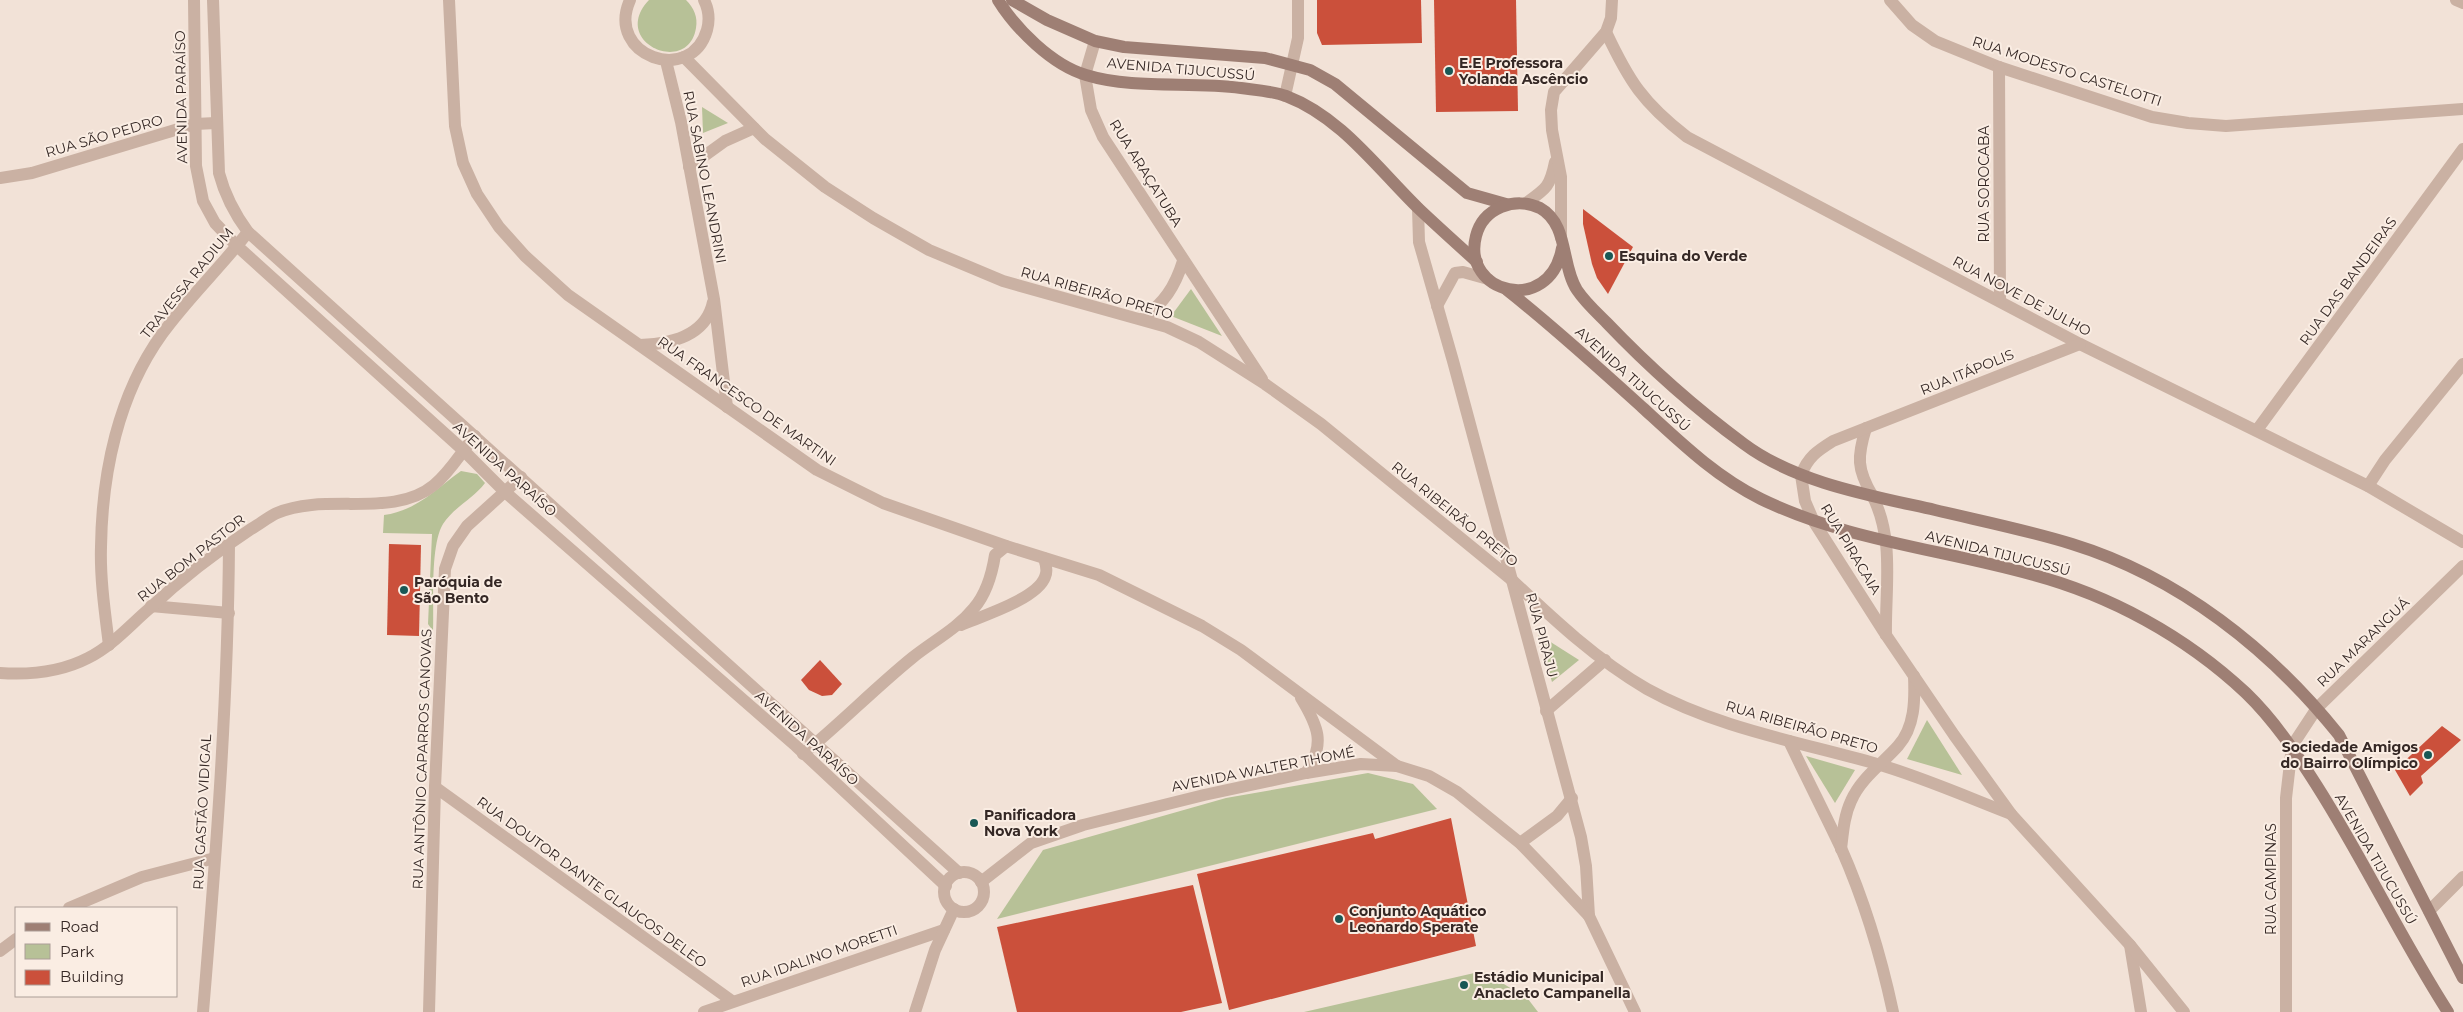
<svg xmlns="http://www.w3.org/2000/svg" width="2463" height="1012" viewBox="0 0 2463 1012" font-family="Montserrat,sans-serif">
<style>
.green{fill:#b7c197}
.building{fill:#cb503b}
.lines{fill:none;stroke-linecap:round;stroke-linejoin:round}
.minor{stroke:#cab1a3;stroke-width:12}
.tertiary{stroke:#cab1a3;stroke-width:12}
.secondary{stroke:#9e7f74;stroke-width:12}
.poi-dot{fill:#195855;stroke:#faede3;stroke-width:2}
.labels{text-anchor:middle;stroke-width:4;stroke-linejoin:round;paint-order:stroke}
.poi-label{font-size:14px;font-weight:bold;fill:#352825;stroke:#faede3;text-anchor:start}
.street-label{font-size:14px;fill:#352825;stroke:#faede3}
</style>
<rect width="100%" height="100%" fill="#f2e2d7"/>
<!-- green -->
<g class="green">
<path d="M649,0H686C694,8 698,17 696,28C688,77 609,42 649,0Z"/>
<path d="M702,107L728,123L703,133Z"/>
<path d="M1191,289L1222,336L1171,316Z"/>
<path d="M461,471L477,474L485,483C473,499 454,507 443,524C430,545 434,604 433,631L428,624L432,534L383,533L384,515C416,511 436,489 461,471Z"/>
<path d="M1538,634L1579,660L1552,682Z"/>
<path d="M1927,720L1962,775L1907,759Z"/>
<path d="M1806,756L1855,770L1835,803Z"/>
<path d="M1368,773L1413,784L1437,809L997,919L1043,850L1226,798Z"/>
<path d="M1483,971L1528,999L1538,1012H1304Z"/>
</g>
<!-- building -->
<g class="building">
<path d="M1317,0H1421L1422,43L1322,45L1317,33Z"/>
<path d="M1434,0H1516L1518,111L1436,112Z"/>
<path d="M1583,209L1633,247L1608,294L1597,278L1592,264L1583,224Z"/>
<path d="M389,544L421,545L419,636L387,635Z"/>
<path d="M820,660L842,684L832,695L822,696L809,690L801,680Z"/>
<path d="M2442,726L2461,740L2421,776L2423,783L2410,796L2395,770Z"/>
<path d="M1451,818L1476,946L1229,1010L1197,874L1373,833L1375,839Z"/>
<path d="M1193,885L1222,1003L1181,1012H1017L997,927Z"/>
</g>
<g class="lines">
<!-- minor -->
<g class="minor">
<path d="M449,0L455,126L463,163L477,194L499,227L525,256L568,295L817,470L883,503L1006,546L1099,575L1202,626L1241,650L1397,766"/>
<path d="M630,0C605,56 691,86 707,30C710,19 709,10 704,0"/>
<path d="M1890,0L1912,25L1935,41L1999,67L2152,117L2188,123L2226,126L2463,109"/>
<path d="M2456,0L2463,3"/>
<path d="M1606,32C1629,81 1643,103 1687,137L2080,344L2368,486L2463,542"/>
<path d="M1095,41L1085,75L1091,110L1103,137L1262,379"/>
<path d="M684,57L765,139L825,187L873,218L929,250L1003,281L1167,327L1199,342L1265,384L1321,424L1512,580C1553,619 1597,660 1647,689C1717,728 1800,742 1877,764C1922,777 1967,797 2011,814"/>
<path d="M666,61L681,122L714,299L727,407"/>
<path d="M1999,67L2000,300"/>
<path d="M1285,96L1298,38V0"/>
<path d="M689,167L725,141L754,128"/>
<path d="M0,178L32,173L195,124L216,123"/>
<path d="M1142,319C1164,303 1175,287 1183,261"/>
<path d="M640,345C670,344 706,336 713,302"/>
<path d="M1866,428C1857,457 1857,469 1872,495"/>
<path d="M2257,430L2463,149"/>
<path d="M1801,475C1808,457 1817,451 1833,441L2080,344"/>
<path d="M2368,486L2385,460L2463,364"/>
<path d="M151,606L229,613"/>
<path d="M961,625C982,616 1037,599 1045,577C1048,571 1046,564 1044,558"/>
<path d="M109,645C105,613 100,579 101,547C102,473 118,395 162,334C188,298 221,267 248,232"/>
<path d="M0,673C30,675 61,672 88,658C112,646 130,625 150,608C181,579 216,552 251,529C260,524 268,517 277,513C326,492 393,519 434,485C451,471 461,452 475,436"/>
<path d="M1301,698C1318,726 1326,744 1306,773"/>
<path d="M1789,741C1806,777 1824,812 1841,848C1864,900 1881,956 1893,1012"/>
<path d="M803,754C841,723 875,688 912,658C933,641 957,629 974,608C987,593 992,574 995,555L1006,546"/>
<path d="M435,787L732,1001"/>
<path d="M1841,849C1843,833 1844,816 1851,801C1861,778 1882,764 1898,746C1915,727 1915,700 1914,676"/>
<path d="M69,908L142,877L215,858"/>
<path d="M2429,911L2463,877"/>
<path d="M2130,945L2141,1012"/>
<path d="M0,951L16,939"/>
<path d="M203,1012C216,856 228,700 229,544"/>
<path d="M429,1012L435,787L445,569L453,546L467,526L521,477"/>
<path d="M704,1012L944,930"/>
<path d="M2286,1012V798L2292,746L2317,708L2463,566"/>
</g>
<!-- tertiary -->
<g class="tertiary">
<path d="M194,0L196,166L203,201L215,223L237,246L463,450L505,492L796,746L946,886"/>
<path d="M213,0L219,173C225,196 234,213 248,232L959,873"/>
<path d="M1526,203C1546,189 1550,187 1555,162"/>
<path d="M1418,208L1419,242L1453,361L1581,837L1586,866L1589,916"/>
<path d="M1561,238V177L1552,130L1551,110L1554,92L1606,32L1611,18L1612,0"/>
<path d="M1437,306L1455,273L1463,272L1488,279"/>
<path d="M1801,475L1805,501L1814,522L1886,635L1954,735L2011,814L2130,945L2184,1012"/>
<path d="M1872,495C1895,539 1885,588 1886,635"/>
<path d="M1546,711L1605,660"/>
<path d="M1520,843L1557,816L1572,798"/>
<circle cx="964" cy="892" r="20"/>
<path d="M981,882L1031,843L1083,825L1204,795L1306,773L1361,764L1397,766L1429,776L1457,792L1520,843L1548,872L1589,916L1635,1012"/>
<path d="M915,1012L935,950L954,909"/>
</g>
<!-- secondary -->
<g class="secondary">
<path d="M998,0C1016,29 1052,65 1086,75C1135,90 1190,81 1241,88C1256,90 1272,91 1286,96C1341,117 1377,168 1418,208C1437,226 1457,244 1477,262"/>
<path d="M1012,0L1047,20L1095,41L1124,47L1265,58L1310,70L1335,84L1467,193L1506,204"/>
<path d="M1562,248C1550,316 1461,294 1476,236C1483,208 1515,196 1540,208C1569,224 1561,266 1577,290C1585,302 1596,312 1606,322C1648,366 1695,408 1744,444C1796,483 1873,496 1935,510C1981,521 2027,530 2072,544C2179,577 2270,649 2339,735L2463,978"/>
<path d="M1507,290C1554,327 1599,368 1643,408C1680,442 1716,477 1761,499C1845,540 1940,549 2030,574C2110,595 2185,636 2246,693C2274,720 2296,753 2317,786C2364,860 2401,939 2448,1012"/>
</g>
</g>
<!-- markers -->
<g class="poi-dot">
<circle cx="1449" cy="71" r="5"/>
<circle cx="1609" cy="256" r="5"/>
<circle cx="404" cy="590" r="5"/>
<circle cx="2428" cy="755" r="5"/>
<circle cx="974" cy="823" r="5"/>
<circle cx="1339" cy="919" r="5"/>
<circle cx="1464" cy="985" r="5"/>
</g>
<g class="labels">
<!-- poi labels -->
<g class="poi-label">
<text x="1459" y="68">E.E Professora<tspan x="1459" dy="16">Yolanda Ascêncio</tspan></text>
<text x="1619" y="261">Esquina do Verde</text>
<text x="414" y="587">Paróquia de<tspan x="414" dy="16">São Bento</tspan></text>
<text x="2418" y="752" text-anchor="end">Sociedade Amigos<tspan x="2418" dy="16">do Bairro Olímpico</tspan></text>
<text x="984" y="820">Panificadora<tspan x="984" dy="16">Nova York</tspan></text>
<text x="1349" y="916">Conjunto Aquático<tspan x="1349" dy="16">Leonardo Sperate</tspan></text>
<text x="1474" y="982">Estádio Municipal<tspan x="1474" dy="16">Anacleto Campanella</tspan></text>
</g>
<!-- street labels -->
<g class="street-label">
<text transform="translate(1181 69) rotate(5)" y="5">AVENIDA TIJUCUSSÚ</text>
<text transform="translate(2067 71) rotate(18)" y="5">RUA MODESTO CASTELOTTI</text>
<text transform="translate(181 97) rotate(-91)" y="5">AVENIDA PARAÍSO</text>
<text transform="translate(104 136) rotate(-16)" y="5">RUA SÃO PEDRO</text>
<text transform="translate(1146 173) rotate(58)" y="5">RUA ARAÇATUBA</text>
<text transform="translate(705 177) rotate(79)" y="5">RUA SABINO LEANDRINI</text>
<text transform="translate(1984 184) rotate(-90)" y="5">RUA SOROCABA</text>
<text transform="translate(2348 281) rotate(-54)" y="5">RUA DAS BANDEIRAS</text>
<text transform="translate(187 283) rotate(-51)" y="5">TRAVESSA RADIUM</text>
<text transform="translate(1097 293) rotate(16)" y="5">RUA RIBEIRÃO PRETO</text>
<text transform="translate(2022 296) rotate(28)" y="5">RUA NOVE DE JULHO</text>
<text transform="translate(1967 372) rotate(-22)" y="5">RUA ITÁPOLIS</text>
<text transform="translate(1633 379) rotate(42)" y="5">AVENIDA TIJUCUSSÚ</text>
<text transform="translate(747 401) rotate(35)" y="5">RUA FRANCESCO DE MARTINI</text>
<text transform="translate(505 469) rotate(42)" y="5">AVENIDA PARAÍSO</text>
<text transform="translate(1455 514) rotate(39)" y="5">RUA RIBEIRÃO PRETO</text>
<text transform="translate(1851 549) rotate(59)" y="5">RUA PIRACAIA</text>
<text transform="translate(1998 553) rotate(14)" y="5">AVENIDA TIJUCUSSÚ</text>
<text transform="translate(191 558) rotate(-38)" y="5">RUA BOM PASTOR</text>
<text transform="translate(1542 635) rotate(75)" y="5">RUA PIRAJU</text>
<text transform="translate(2363 642) rotate(-44)" y="5">RUA MARANGUÁ</text>
<text transform="translate(1802 727) rotate(16)" y="5">RUA RIBEIRÃO PRETO</text>
<text transform="translate(807 738) rotate(42)" y="5">AVENIDA PARAÍSO</text>
<text transform="translate(422 759) rotate(-88)" y="5">RUA ANTÔNIO CAPARROS CANOVAS</text>
<text transform="translate(1263 769) rotate(-11)" y="5">AVENIDA WALTER THOMÉ</text>
<text transform="translate(202 812) rotate(-87)" y="5">RUA GASTÃO VIDIGAL</text>
<text transform="translate(2376 859) rotate(60)" y="5">AVENIDA TIJUCUSSÚ</text>
<text transform="translate(2271 879) rotate(-90)" y="5">RUA CAMPINAS</text>
<text transform="translate(592 882) rotate(36)" y="5">RUA DOUTOR DANTE GLAUCOS DELEO</text>
<text transform="translate(819 956) rotate(-19)" y="5">RUA IDALINO MORETTI</text>
</g>
</g>
<!-- legend -->
<rect x="15" y="907" width="162" height="90" fill="#faede3" stroke="#ab9e97"/>
<rect x="25" y="923" width="25" height="8" fill="#9e7f74" stroke="#ab9e97"/>
<text x="60" y="932" font-size="15" fill="#352825">Road</text>
<rect x="25" y="944" width="25" height="15" fill="#b7c197" stroke="#ab9e97"/>
<text x="60" y="957" font-size="15" fill="#352825">Park</text>
<rect x="25" y="970" width="25" height="15" fill="#cb503b" stroke="#ab9e97"/>
<text x="60" y="982" font-size="15" fill="#352825">Building</text>
</svg>
